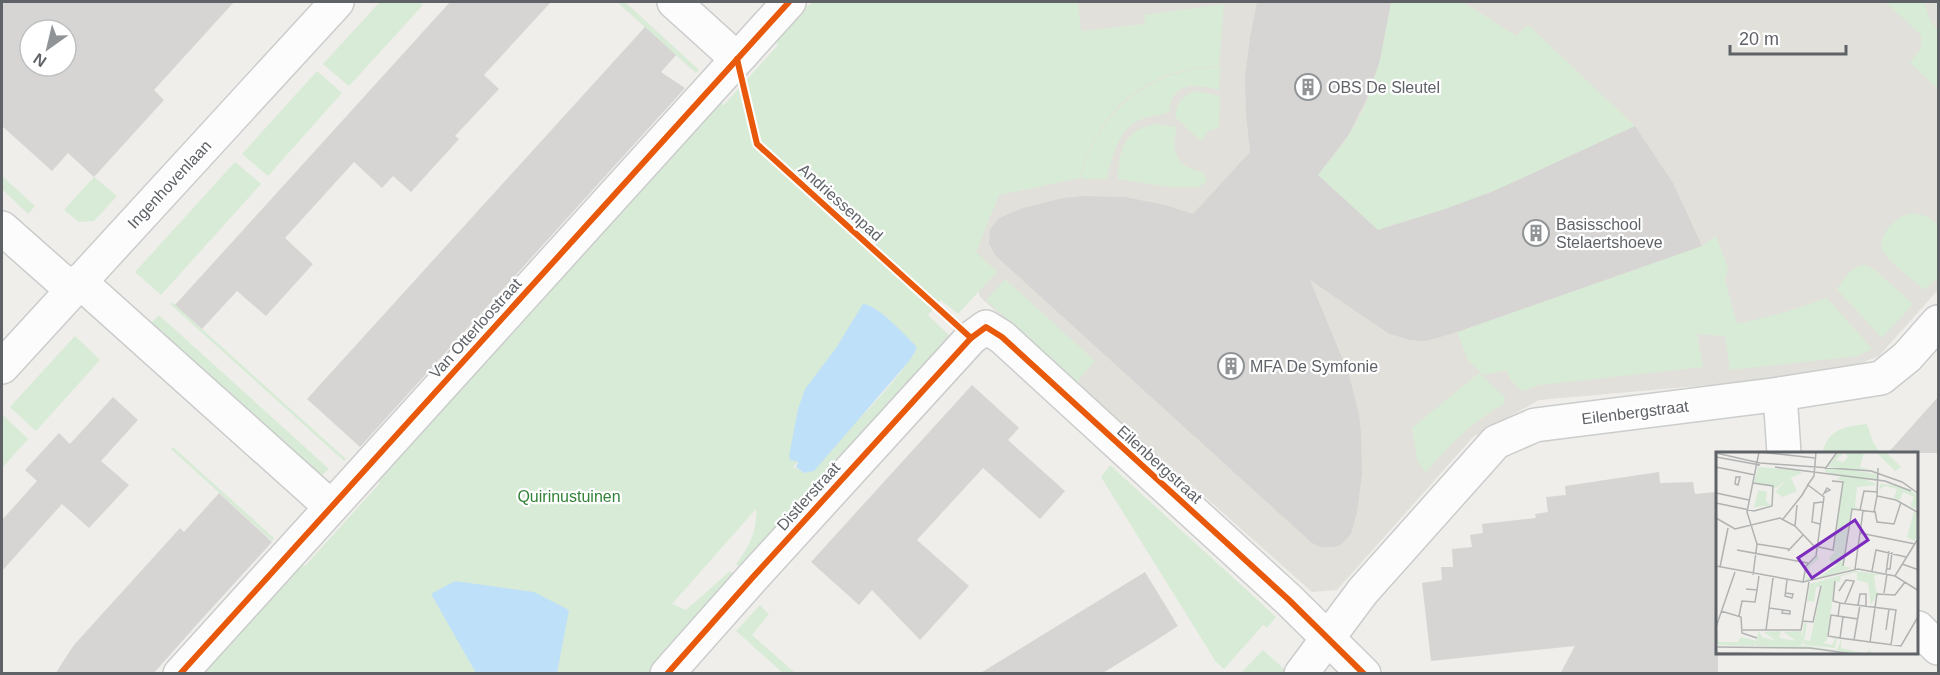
<svg xmlns="http://www.w3.org/2000/svg" width="1940" height="675" viewBox="0 0 1940 675" font-family="Arial,sans-serif">
<style>
.education{fill:#e2e0da}
.green{fill:#d8ebd6;fill-rule:evenodd}
.water{fill:#bfe0f9}
.building{fill:#d6d5d3;fill-rule:evenodd}
.lines{fill:none;stroke-linecap:round;stroke-linejoin:round}
.street-casing{stroke:#cbcccc;stroke-width:36}
.street{stroke:#fdfcfc;stroke-width:33}
.cycleway-casing{stroke:#fff;stroke-width:10}
.cycleway{stroke:#e8590c;stroke-width:6}
.labels{text-anchor:middle;stroke-width:4.5;stroke-linejoin:round;paint-order:stroke}
.poi-label{font-size:16px;fill:#5f6368;stroke:#fff;text-anchor:start}
.street-label{font-size:16px;fill:#5f6368;stroke:#fff}
.park-label{font-size:16px;fill:#348238;stroke:#fff}
.inset-road{fill:none;stroke:#b1b2b2;stroke-width:1.5}
.view{fill:#7b2cbf;fill-opacity:0.15;stroke:#7b2cbf;stroke-width:3}
.inset-edge{fill:none;stroke:#5f6368;stroke-width:3}
</style>
<rect width="100%" height="100%" fill="#efeeea"/>
<!-- education -->
<path class="education" d="M1056,2H1938V290L1879,356L1833,374L1539,400L1473,437L1337,590L1312,592L980,297L961,229Z"/>
<!-- green -->
<g class="green">
<path d="M380,2H419L423,5L349,86L323,64Z"/>
<path d="M617,2H625L699,70L696,73Z"/>
<path d="M813,2H1078L1081,31L1145,24L1144,15L1224,4L1219,66C1145,69 1099,108 1080,178L999,195L976,252L997,272L958,314L941,300L928,315L953,339L743,570L736,564C749,548 758,529 756,509L672,604L686,610L730,571L737,577L650,673L200,674L281,584L283,586L303,565L305,566L380,483L379,481L396,461L394,459L397,460L440,413L438,411L439,409L442,411L484,364L482,362L483,361L486,363L528,316L527,313L530,314L572,267L571,264L574,265L616,218L614,216L618,217L661,170L659,167L662,168L705,121L703,118L706,119L722,102L723,106L778,45L776,43L786,31L784,29H788L807,8L805,6H808ZM907,338L916,350C887,396 842,435 804,473L796,467L795,469L793,467Z"/>
<path d="M1391,2H1463L1516,36L1528,25L1635,126L1494,191L1445,209L1383,228L1376,233L1346,200L1316,176C1342,149 1364,116 1374,80C1382,54 1385,27 1391,2Z"/>
<path d="M1885,2H1924L1930,20L1938,30V89L1910,63C1917,53 1925,47 1920,34Z"/>
<path d="M1220,67L1219,90C1195,84 1173,80 1169,112C1160,116 1151,115 1142,119C1118,128 1112,157 1107,179H1081C1098,109 1149,69 1220,67Z"/>
<path d="M317,71L342,93L268,176L242,154Z"/>
<path d="M1195,91L1220,96L1219,128L1208,131L1201,141L1175,117C1177,103 1182,95 1195,91Z"/>
<path d="M1154,124L1177,127C1170,153 1177,167 1204,173L1207,181L1200,187H1169L1118,179C1119,151 1123,131 1154,124Z"/>
<path d="M235,162L261,184L161,295L135,272Z"/>
<path d="M2,176L35,206L28,214L2,189Z"/>
<path d="M94,177L117,196L94,221L79,222L64,210Z"/>
<path d="M1912,213L1927,216L1938,225V277L1925,290C1916,282 1884,259 1882,248C1880,240 1884,234 1889,227C1896,220 1902,215 1912,213Z"/>
<path d="M1716,236L1728,268L1725,280L1737,324L1786,312L1827,298L1872,349L1858,356L1730,370L1725,336L1697,334L1703,367L1539,385L1522,391L1510,379L1507,370L1483,375L1468,360L1457,332L1702,246Z"/>
<path d="M1865,265L1875,270L1913,304L1882,338L1837,289C1845,279 1850,266 1865,265Z"/>
<path d="M1005,279L1095,361L1078,380L1080,382L1078,384L986,300Z"/>
<path d="M172,302L346,459L344,461L170,304Z"/>
<path d="M159,315L329,469L321,476L151,323Z"/>
<path d="M75,336L100,360L36,431L10,407Z"/>
<path d="M1479,373L1505,397L1504,404C1471,422 1449,446 1425,473L1416,458H1417L1412,428Z"/>
<path d="M3,415L28,439L2,468V417Z"/>
<path d="M1867,424L1873,442L1880,453H1822C1830,428 1843,427 1867,424Z"/>
<path d="M173,447L274,538L272,541L171,449Z"/>
<path d="M1110,465L1276,617L1267,628L1263,625L1224,669L1216,662L1101,477Z"/>
<path d="M760,605L769,614L752,635L795,673H783L736,631Z"/>
<path d="M1263,650L1285,670L1282,673H1241Z"/>
</g>
<!-- water -->
<g class="water">
<path d="M863,304C878,305 905,335 916,346V350L910,360L814,471L804,473L796,467L798,462L792,460L791,462L789,456L798,409L805,389L836,348Z"/>
<path d="M455,581L534,592L569,610L557,673H476L431,594Z"/>
</g>
<!-- building -->
<g class="building">
<path d="M2,2H234L154,90L164,100L94,177L68,153L52,171L2,126ZM30,30H66V66H30Z"/>
<path d="M450,2H551L484,75L499,89L455,136L459,139L411,192L393,176L382,188L354,162L285,238L313,264L266,316L237,291L202,329L175,305Z"/>
<path d="M1257,2H1391L1380,60L1367,98L1349,134L1318,175L1378,230L1445,209L1494,191L1635,126L1673,183L1702,246L1457,332L1426,341L1409,340L1388,333L1310,280L1349,375L1359,414L1361,433L1362,473L1357,512L1351,534L1342,544L1334,547H1321L1312,543L996,256L989,244L990,229L999,218L1023,208L1063,198L1083,196L1125,197L1165,205L1193,214L1250,152L1246,113L1245,76L1250,38Z"/>
<path d="M645,27L676,55L661,72L685,88L360,447L307,399Z"/>
<path d="M972,385L1019,428L1008,440L1065,491L1040,519L983,468L917,540L969,586L920,640L872,590L859,605L811,562Z"/>
<path d="M113,397L138,420L101,461L129,485L89,528L62,504L2,571V520L37,481L25,470L59,433L70,444Z"/>
<path d="M1938,397V453H1888Z"/>
<path d="M1659,472L1660,483L1693,482L1695,494L1715,492L1716,506H1718V674H1560L1575,646L1431,661L1422,583L1442,580L1441,567H1453L1452,549L1472,547L1470,535L1483,533L1482,524L1536,518L1535,514L1548,512L1546,497L1566,495L1565,486Z"/>
<path d="M219,493L272,542L200,621L153,674H55L74,645L180,528L184,532Z"/>
<path d="M1145,572L1178,626L1155,641L1101,674H979Z"/>
</g>
<g class="lines">
<defs>
<g id="street">
<path d="M674,2L737,59"/>
<path d="M2,228L72,290"/>
<path d="M79,281L331,507"/>
<path d="M2,367L337,2"/>
<path d="M1780,394L1784,453"/>
<path d="M1918,628L1938,648"/>
<path d="M180,674L789,2"/>
<path d="M667,674L753,577L971,338L986,327L1002,337L1289,600L1364,674"/>
<path d="M1301,674L1363,591L1496,442L1535,425L1780,394L1881,378L1907,357L1938,322"/>
</g>
</defs>
<!-- street casing -->
<use href="#street" class="street-casing"/>
<!-- street -->
<use href="#street" class="street"/>
<defs>
<g id="cycleway">
<path d="M737,59L757,144L971,338"/>
<path d="M180,674L789,2"/>
<path d="M667,674L753,577L971,338L986,327L1002,337L1289,600L1364,674"/>
</g>
</defs>
<!-- cycleway casing -->
<use href="#cycleway" class="cycleway-casing"/>
<!-- cycleway -->
<use href="#cycleway" class="cycleway"/>
</g>
<!-- icons -->
<defs>
<symbol id="building-ring" viewBox="-11 -11 22 22"><circle r="9.5" fill="#fff" stroke="#919496" stroke-width="1.5"/><path d="M-4-6H4V6H1V3H-1V6H-4ZM-2.5-4.3h1.7v1.8h-1.7ZM.8-4.3h1.7v1.8H.8ZM-2.5-1h1.7V.8h-1.7ZM.8-1h1.7V.8H.8Z" fill="#919496"/></symbol>
</defs>
<g fill-rule="evenodd">
<use href="#building-ring" x="1293" y="72" width="30" height="30"/>
<use href="#building-ring" x="1521" y="218" width="30" height="30"/>
<use href="#building-ring" x="1216" y="351" width="30" height="30"/>
</g>
<g class="labels">
<!-- poi labels -->
<g class="poi-label">
<text x="1328" y="93">OBS De Sleutel</text>
<text x="1556" y="230">Basisschool<tspan x="1556" dy="18">Stelaertshoeve</tspan></text>
<text x="1250" y="372">MFA De Symfonie</text>
</g>
<!-- street labels -->
<g class="street-label">
<text transform="translate(169 184) rotate(-47)" y="6">Ingenhovenlaan</text>
<text transform="translate(841 202) rotate(42)" y="6">Andriessenpad</text>
<text transform="translate(475 328) rotate(-48)" y="6">Van Otterloostraat</text>
<text transform="translate(1635 412) rotate(-7)" y="6">Eilenbergstraat</text>
<text transform="translate(1160 464) rotate(42)" y="6">Eilenbergstraat</text>
<text transform="translate(808 496) rotate(-48)" y="6">Distlerstraat</text>
</g>
<!-- park labels -->
<g class="park-label">
<text x="569" y="502">Quirinustuinen</text>
</g>
</g>
<!-- overview -->
<g transform="translate(1716 452)">
<rect width="202" height="202" fill="#efeeea"/>
<path d="M122,0H128L120,8L127,10L132,5L129,0H148L144,15L163,20L112,15ZM160,0H170L185,15L179,19ZM42,15L82,18L86,21L71,27L75,26L81,39L67,45L59,40L71,27L60,36L38,30ZM126,16L163,23L161,27H149L161,33L141,35L139,54L143,57H135L127,114L136,116L100,128L90,129L91,114L101,102L103,107L93,115L91,125L100,127L120,114V109L116,112L113,106L119,100L113,98L118,97L127,29L121,27L125,24L109,20L110,17ZM165,30L192,37L202,44V52L199,57L194,53L198,45L187,40L184,48L178,46L181,37L169,34L163,38L164,32L175,33ZM42,38L51,40L50,49L55,53L34,56L38,55ZM198,59L202,62V83L198,89L191,85ZM139,119L169,123H158L160,139L166,141L162,140L155,153L152,131L141,128V120L125,124L124,130L119,129L111,188L107,191L116,193L119,187L113,185L121,186L119,196L89,193L86,187L88,170L91,171L88,188L94,189L106,135H100L98,150L91,149L94,132ZM43,179L46,185L60,189L48,180L65,179L63,186L80,189L68,180L85,179L87,192L83,193L121,198L125,187V196L151,202L154,196L155,202H138L119,198L40,194V190L39,194L2,193L0,188L1,184L3,190H22L25,185L40,189Z" fill="#d8ebd6"/>
<path class="inset-road" d="M43,0L99,6M0,1L44,11L155,19L186,30L203,42M0,5L44,13M0,15L39,23M59,15L169,29L195,39M162,16L161,44L180,48L203,61M109,17L121,0M20,25H24L22,33L19,32ZM91,34L98,24L100,0M0,41L33,48M86,43L92,33L108,45L100,104L90,114L87,130M107,43L111,36L114,38L108,41M0,51L38,59L56,54L57,34L37,31M144,58L148,39L162,40M159,59L161,70L178,72L185,50M0,66L19,77L64,66L79,74L98,94L117,98L127,30L116,29M67,67L87,42M104,72L96,70L98,51L107,50M79,74L81,53M144,81L199,92M41,92L73,97M21,98L92,111M72,99L87,83M186,112L203,118M0,114L87,130L142,117L179,124L203,139M127,114L136,57L158,60L161,44M4,115L12,76M139,117L147,59M170,117H174L176,100M156,119L160,98L190,105M170,121L173,99M37,123L41,92L31,60L43,0M179,124L203,85M119,129L117,149L124,151M30,137L41,138L43,124M123,139L130,128L138,129L129,151M69,141L77,142L76,146L69,144L71,128M168,141L171,122M142,153L144,142H150V154M53,156L74,159V162L66,161L67,158M5,159L25,165L26,181L41,186M23,164L26,149L39,150L41,138M122,164L115,163L112,184L124,186M127,165L124,186L185,194L203,163M142,167L122,164L124,151L180,158L175,193M87,169L97,170L105,134M0,175L19,120M27,178H85L93,130M50,178L57,126M170,178L173,157M138,188L144,153M154,190L161,142L179,143L189,130M0,195L94,196L137,202M0,201L82,202"/>
<path class="view" d="M139,68L152,88L96,126L82,106Z"/>
<rect width="202" height="202" class="inset-edge"/>
</g>
<!-- border -->
<rect width="1940" height="675" fill="none" stroke="#5f6368" stroke-width="6"/>
<!-- north arrow -->
<g transform="translate(48 48) rotate(214)"><circle r="28" fill="#ffffff" stroke="#bfc1c3" stroke-width="1.5"/>
<path d="M0-4.5L10 22L0 15L-10 22Z" fill="#919496"/>
<text y="-9" font-size="16" font-weight="bold" text-anchor="middle" fill="#5f6368">N</text>
</g>
<!-- scale -->
<path d="M1730 45v9h116v-9" fill="none" stroke="#5f6368" stroke-width="3"/>
<text x="1739" y="45" font-size="18" fill="#5f6368" stroke="#ffffff" stroke-width="4.5" paint-order="stroke">20 m</text>
</svg>
